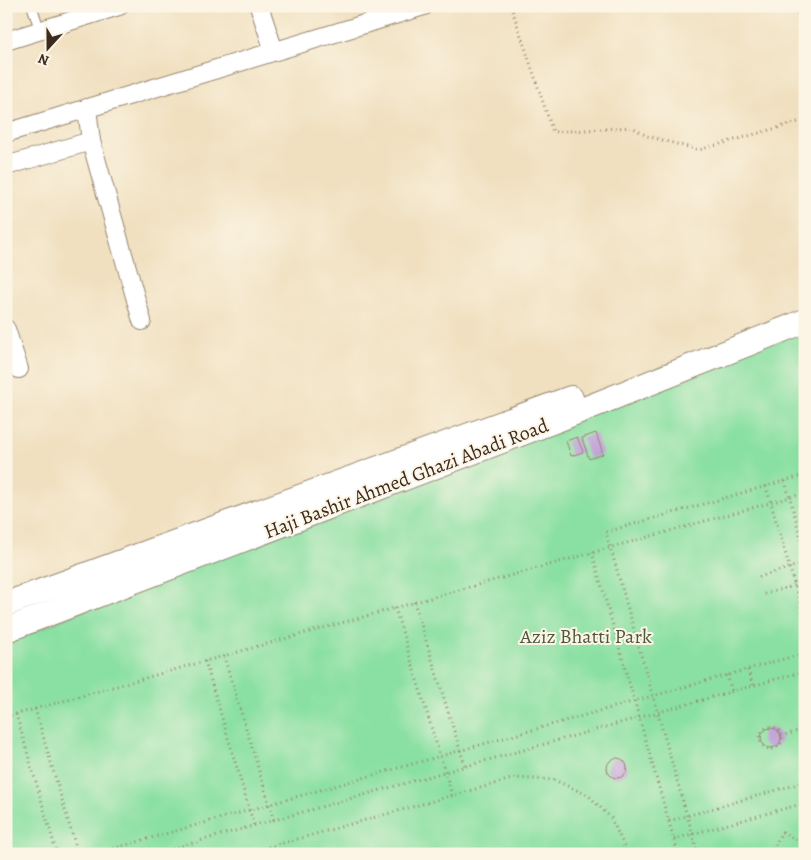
<svg xmlns="http://www.w3.org/2000/svg" width="811" height="860" viewBox="0 0 811 860" font-family="Alegreya,serif">
<style>
.park{fill:#8ae0a3;stroke:#628560}
.building{fill:#b89ad4}
.lines{fill:none;stroke-linecap:round;stroke-linejoin:round}
.lane-casing{stroke:#96856f;stroke-width:11}
.street-casing{stroke:#96856f;stroke-width:20}
.secondary-casing{stroke:#96856f;stroke-width:26}
.path{stroke:#96856f;stroke-width:3;stroke-dasharray:1 4;stroke-linecap:butt}
.lane{stroke:#fff;stroke-width:9}
.street{stroke:#fff;stroke-width:18}
.secondary{stroke:#fff;stroke-width:24}
.labels{text-anchor:middle;stroke-width:4;stroke-linejoin:round;paint-order:stroke}
.street-label{font-size:20px;fill:#3b2a1e;stroke:#fcf5e5}
.park-label{font-size:20px;fill:#4f583f;stroke:#fcf5e5}
</style>
<rect width="100%" height="100%" fill="#fcf5e5"/>
<filter id="ink" filterUnits="userSpaceOnUse"><feTurbulence type="fractalNoise" baseFrequency=".02" numOctaves="2"/><feDisplacementMap in="SourceGraphic" scale="10" xChannelSelector="R" yChannelSelector="G"/><feConvolveMatrix kernelMatrix="1 2 1 2 8 2 1 2 1" color-interpolation-filters="sRGB"/></filter>
<filter id="wash" filterUnits="userSpaceOnUse"><feTurbulence type="fractalNoise" baseFrequency=".0096" numOctaves="4" result="noise"/><feDisplacementMap in="SourceGraphic" scale="20" xChannelSelector="R" yChannelSelector="G"/><feGaussianBlur stdDeviation="1.12" result="paint"/><feColorMatrix in="noise" values="0 0 0 0 0 0 0 0 0 0 0 0 0 0 0 0 0 1.4 0 .05"/><feComposite in="paint" operator="in"/></filter>
<g filter="url(#wash)">
<rect width="100%" height="100%" fill="#f0e0c0"/>
<!-- park -->
<path class="park" d="M805,307V854H6V643Z"/>
<g id="blocks">
<!-- building -->
<g class="building">
<path d="M596,433L603,454L589,459L582,438Z"/>
<path d="M577,437L583,452L571,456L566,441Z"/>
<circle cx="771" cy="738" r="10"/>
<circle cx="617" cy="768" r="10"/>
</g>
</g>
</g>
<g filter="url(#ink)">
<use href="#blocks" fill-opacity="0" stroke="#96856f" stroke-width="1"/>
<g class="lines">
<defs>
<g id="lane">
<path d="M32,6L40,31"/>
<path d="M799,6L805,19"/>
</g>
<g id="street">
<path d="M259,6L274,51"/>
<path d="M6,41L119,6"/>
<path d="M87,108L91,141L142,321"/>
<path d="M6,133L424,6"/>
<path d="M6,166L91,141"/>
<path d="M6,329L19,369"/>
</g>
<g id="secondary">
<path d="M6,604L571,398"/>
<path d="M6,630L562,418L805,321"/>
</g>
</defs>
<!-- lane casing -->
<use href="#lane" class="lane-casing"/>
<!-- street casing -->
<use href="#street" class="street-casing"/>
<!-- secondary casing -->
<use href="#secondary" class="secondary-casing"/>
<!-- path -->
<g class="path">
<path d="M511,6L553,132L632,127L647,136L699,150L805,120"/>
<path d="M785,481L805,552"/>
<path d="M766,486L805,621"/>
<path d="M592,552L678,854"/>
<path d="M759,577L805,563"/>
<path d="M764,594L805,583"/>
<path d="M414,602L465,766"/>
<path d="M395,608L452,795"/>
<path d="M224,656L274,820"/>
<path d="M205,661L254,825"/>
<path d="M748,670L753,685"/>
<path d="M727,675L732,691"/>
<path d="M35,709L78,854"/>
<path d="M16,714L57,854"/>
<path d="M6,717L805,493"/>
<circle cx="771" cy="738" r="11"/>
<path d="M781,736L805,729"/>
<path d="M669,821L805,782"/>
<path d="M674,839L805,803"/>
<path d="M94,854L805,653"/>
<path d="M153,854L805,671"/>
<path d="M244,854L515,778L554,780L588,795L611,818L624,846L626,854"/>
<path d="M698,854L606,532L805,475"/>
<path d="M770,854L782,832L805,845"/>
</g>
<!-- lane -->
<use href="#lane" class="lane"/>
<!-- street -->
<use href="#street" class="street"/>
<!-- secondary -->
<use href="#secondary" class="secondary"/>
</g>
</g>
<g class="labels">
<!-- street labels -->
<g class="street-label">
<text transform="translate(406 478) rotate(-21)" y="7">Haji Bashir Ahmed Ghazi Abadi Road</text>
</g>
<!-- park labels -->
<g class="park-label">
<text x="586" y="643">Aziz Bhatti Park</text>
</g>
</g>
<!-- margin -->
<rect width="811" height="860" fill="none" stroke="#fcf5e5" stroke-width="25"/>
<!-- north arrow -->
<g transform="translate(48 48) rotate(201)" stroke="#fcf5e5" stroke-width="4" paint-order="stroke">
<path d="M0-4L9 19L0 12L-9 19Z" fill="#3b2a1e"/>
<text y="-8" font-size="14" font-weight="bold" text-anchor="middle" fill="#3b2a1e">N</text>
</g>
</svg>
